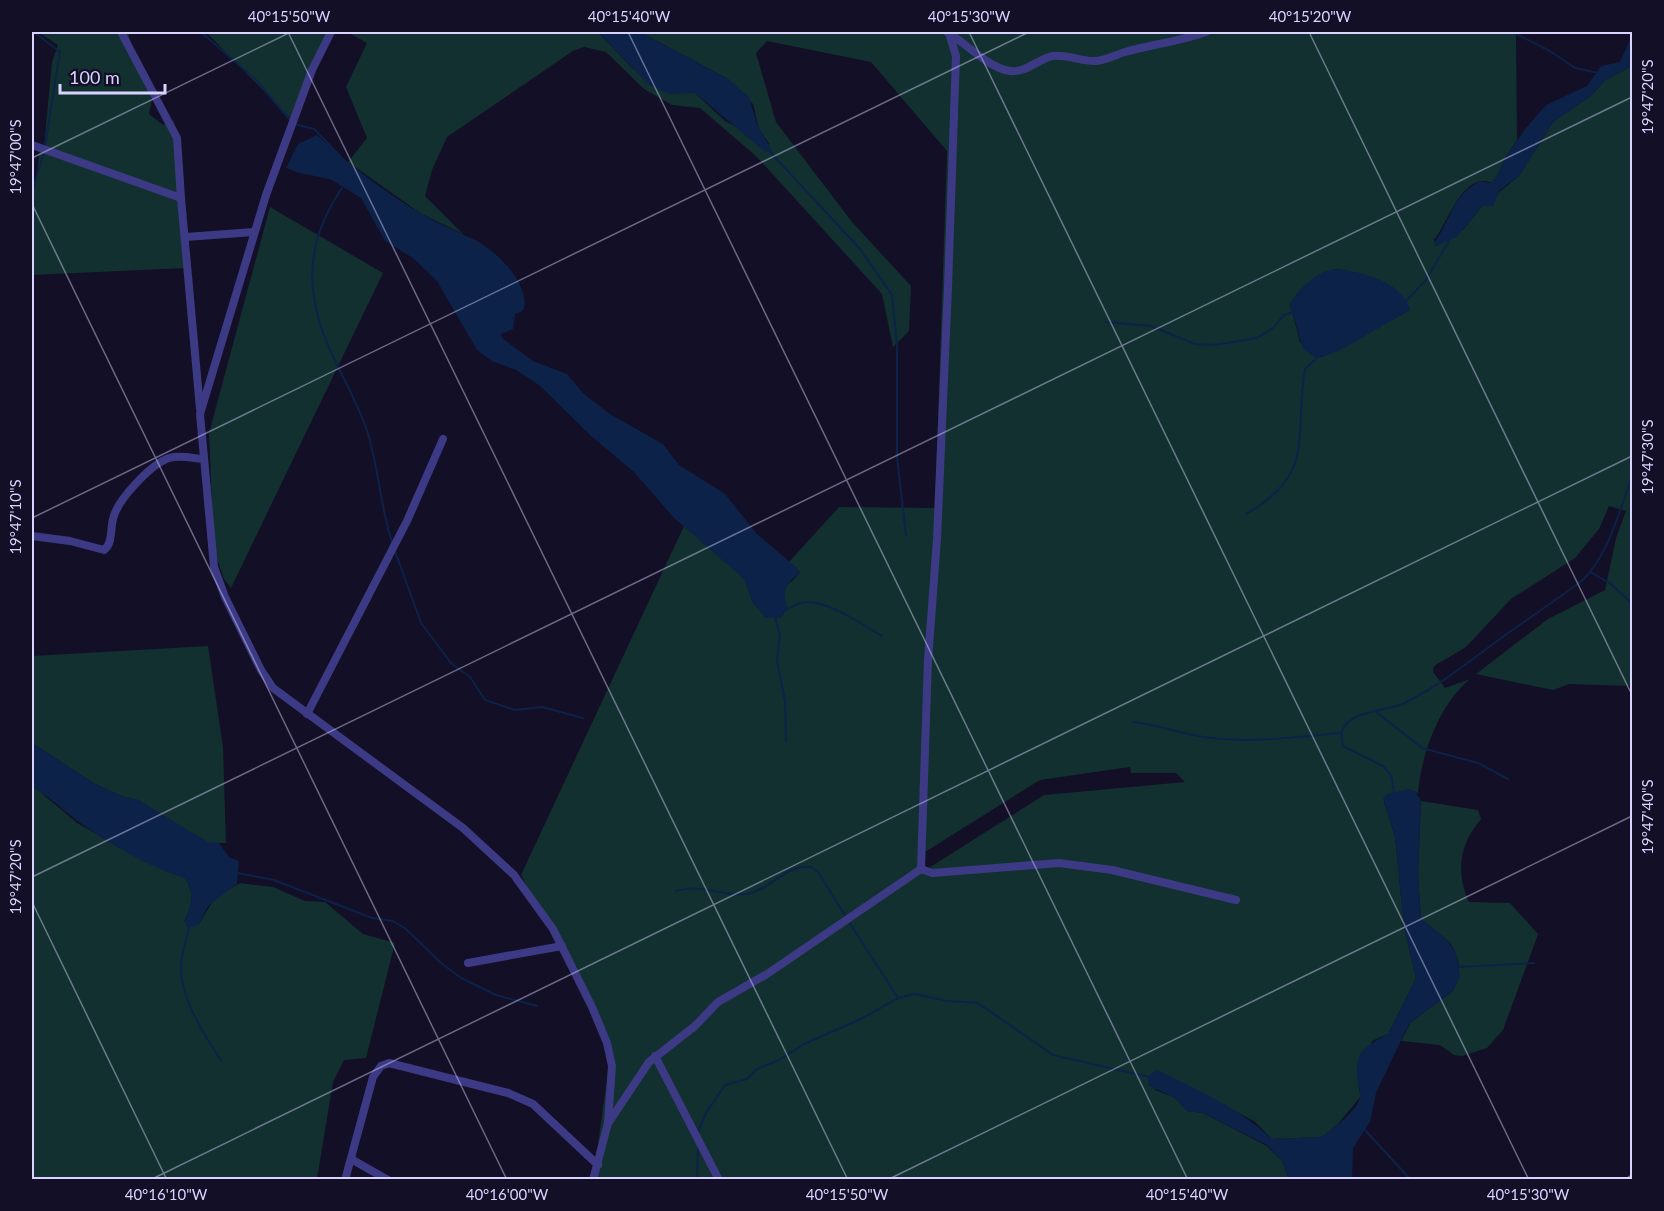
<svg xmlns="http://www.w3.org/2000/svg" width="1664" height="1211" viewBox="0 0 1664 1211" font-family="Lato,sans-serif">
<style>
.green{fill:#12302f;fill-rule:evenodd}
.water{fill:#0c2248}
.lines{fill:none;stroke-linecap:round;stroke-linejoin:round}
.stream{stroke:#0c2248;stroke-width:2}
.minor{stroke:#3d3a85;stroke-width:8}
.ticks{fill:none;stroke:#d9d4ff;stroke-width:1.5;stroke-opacity:0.45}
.neatline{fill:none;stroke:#d9d4ff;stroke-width:2}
.ticks-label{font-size:15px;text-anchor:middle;fill:#d9d4ff}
</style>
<rect width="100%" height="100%" fill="#130f26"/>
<!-- green -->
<g class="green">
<path d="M38,32H128L137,68L152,100L149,114L163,125L174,121L185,268L32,275V186L37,175L40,148H44L52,62L58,45Z"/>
<path d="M206,32H335L310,74L292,120Z"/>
<path d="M347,32H598L633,69L680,93H695L725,121L770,145L759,129L753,104L728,79L640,32H1516L1517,140L1505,158L1494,184C1464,167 1447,225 1434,240L1436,246L1463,230L1482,206L1519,176L1553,122L1592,95L1605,80L1632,66V686L1569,684L1553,690L1476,674L1548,619L1605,590L1616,538L1626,511L1609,506L1599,529L1575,558L1511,599L1466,647L1434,666L1433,672L1445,688L1470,679C1439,705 1421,754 1418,794L1415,791L1384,802L1395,836L1404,927L1416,978L1388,1034L1372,1041L1358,1084L1361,1096L1338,1124L1322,1137L1272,1139L1254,1121L1157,1071L1155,1090L1174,1097L1187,1111L1203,1113L1267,1146L1282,1161L1289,1179H589L597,1152L611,1049L521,875L684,526L745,579L752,601L766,618H780L787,609C780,578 787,591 800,572L789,562L839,507L935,508L947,151L871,62L767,41L756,53L776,122L852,222L911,286L909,331L893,347L882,294L757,157L700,108L672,105L644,89L606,52L584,47L573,51L447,137L432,170L425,196L463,234L420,213L348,162L367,138L346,87L367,43ZM1334,269C1356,270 1404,287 1410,310L1322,357H1315L1300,342L1290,304C1301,286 1314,277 1334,269ZM1130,767L1131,773H1176L1185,782L1044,795L924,871L925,852L1040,780Z"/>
<path d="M270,207L383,273L231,588L224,579L214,550L209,433Z"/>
<path d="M208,646L223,747L226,843H208L138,800L124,797L95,784L32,743V656Z"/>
<path d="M32,785L77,823L146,862L185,878C195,893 192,906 184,921L198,925L215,898L240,883L273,887L305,901L325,902L363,934L395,943L366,1058L344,1060L333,1082L317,1179H32Z"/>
<path d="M1421,801L1478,810L1481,819C1460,843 1455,872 1469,902L1510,903L1538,934L1503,1030L1487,1048L1462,1056L1454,1055L1440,1045L1401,1041L1411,1022L1453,991C1463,975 1460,952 1446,939C1438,932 1425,927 1421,918L1418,875Z"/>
</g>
<!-- water -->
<g class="water">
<path d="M598,32H640L728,79L749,97L757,124L773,153L764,151L695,93L669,94L649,85Z"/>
<path d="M1632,35V66L1605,80L1592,95L1553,122L1519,176L1500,190L1493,206H1482L1457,237L1435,246C1434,239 1439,237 1442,230C1453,210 1458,192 1480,181L1494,184L1505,158L1526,128L1546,105L1587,86L1601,66L1620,62Z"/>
<path d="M317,135C339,156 364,176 389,193C409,207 431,220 453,230C463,235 473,238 482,244C500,255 532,288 523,311L515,314L513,329L501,334L502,338L533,361L567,374L584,394L610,414L663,444L679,465L725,494L757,534L798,569L799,574C784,585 783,590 787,608L780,618H766L752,601L744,579L673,517L635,473L591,436L539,385L516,370L492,361L477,350L437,281L413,258L385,241L361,198L330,179L299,173L286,168L298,144Z"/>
<path d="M1334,269C1360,271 1404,282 1410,310L1344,348L1326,356L1315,357L1303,349L1290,304C1300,288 1314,273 1334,269Z"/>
<path d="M32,743L95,784L124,797L138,800L208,842L219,843L229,857L239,861L237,884L209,905L198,925L188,928L184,921C192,906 195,893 185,878C138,863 90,833 53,801C46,795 39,792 32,785Z"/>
<path d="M1409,789L1415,791L1421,801L1418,875L1421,918L1447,940L1456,953L1460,976L1453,991L1411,1022L1405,1032L1376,1093L1370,1122L1353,1148L1352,1179H1289L1282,1161L1267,1145L1203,1113L1187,1111L1174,1097L1149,1086L1148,1076L1157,1070C1197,1089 1240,1109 1272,1139L1322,1137C1334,1127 1357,1112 1360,1097C1361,1093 1359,1087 1358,1083C1353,1052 1364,1047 1388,1034L1416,978L1404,927L1395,836L1383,798L1387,794Z"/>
</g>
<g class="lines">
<!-- stream -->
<g class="stream">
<path d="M34,32L60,52L45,146"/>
<path d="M201,32L256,80L290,120"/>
<path d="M1512,32L1550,51L1575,68L1598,73"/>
<path d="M294,124L314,129L343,159"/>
<path d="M771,153L860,249L892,295L897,346V457L906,536"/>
<path d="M1491,184L1499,174"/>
<path d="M342,188C305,242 304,293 331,352C343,379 358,403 367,431C379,467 380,507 392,542"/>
<path d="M32,192L44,152"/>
<path d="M1405,302L1426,280L1450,239"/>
<path d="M1106,322L1151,326L1195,344L1215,345L1257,338L1273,328L1284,315L1293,312"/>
<path d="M1246,514C1318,473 1293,436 1305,369L1319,356"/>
<path d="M395,551L421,623L451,663L470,677L485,700L515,710L542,707L583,718"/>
<path d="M1590,572L1611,584L1632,604"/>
<path d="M784,611C789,608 796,604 801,603C825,597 862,625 882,636"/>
<path d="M775,617L780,635L777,661L785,701L786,741"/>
<path d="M1375,711L1422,748L1478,763L1508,779"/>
<path d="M1133,722C1160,725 1184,735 1211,738C1255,743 1297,737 1341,733"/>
<path d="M1394,794L1391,775L1383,766L1343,746C1332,709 1384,713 1405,703C1441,685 1472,659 1504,636C1531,617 1557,599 1583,580C1611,550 1618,513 1632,477"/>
<path d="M237,873L274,880L372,918L393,921L406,929L441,963L461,978L496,995L537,1006"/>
<path d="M676,891C699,883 723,897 747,894C770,890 786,864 811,867L818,872L846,917"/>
<path d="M849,922L898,998"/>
<path d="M189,928C186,941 180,956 181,970C182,999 205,1037 221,1060"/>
<path d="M1459,967L1534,963"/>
<path d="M1365,1130L1411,1180"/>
<path d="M698,1132L706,1113L725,1085L747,1079L757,1069L779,1060L804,1044L861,1019L898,998L915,994L947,1001L978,1003L1053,1055L1149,1077"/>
<path d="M697,1180L698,1144"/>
</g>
<!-- minor -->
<g class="minor">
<path d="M121,32L177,138L181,198"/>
<path d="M331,32L312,70L266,195L200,414L214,567L225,597L261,670L273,688L463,828L514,875L553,929L592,1007L607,1043L612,1066L608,1123L593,1180"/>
<path d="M947,32C966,43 988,68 1010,71C1026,73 1038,59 1053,56C1067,54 1080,61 1094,61C1105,61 1115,55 1125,52C1153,44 1178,42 1206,32"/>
<path d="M949,33L956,56L948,287L937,539L928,660L921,869L932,873L1059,863L1112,870L1236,900"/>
<path d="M32,145L181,198L200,409"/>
<path d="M186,237L254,232"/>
<path d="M32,536L70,541L104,550C113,543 110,530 113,519C117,500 151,464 169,458C180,455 192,458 202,459"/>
<path d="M307,714L407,521L443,439"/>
<path d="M468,963L562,946"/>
<path d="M655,1056L719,1180"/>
<path d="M609,1122L649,1062L695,1026L718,1002L767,974L921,869"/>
<path d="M351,1159L388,1180"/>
<path d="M345,1180L373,1077L381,1066L389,1063L508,1093L533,1104L598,1165"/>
</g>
</g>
<!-- ticks -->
<path class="ticks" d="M288,32L848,1180M628,32L1188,1180M969,32L1529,1180M1309,32L1632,695M32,158L291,32M32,204L507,1180M32,518L1029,32M32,877L1632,97M32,902L167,1180M150,1180L1632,456M887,1180L1632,816M1624,1180L1632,1175"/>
<!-- border -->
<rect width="1664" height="1211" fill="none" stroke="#130f26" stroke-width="66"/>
<!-- scale -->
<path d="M60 84v9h105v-9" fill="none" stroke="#d9d4ff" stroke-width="3"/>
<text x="69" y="84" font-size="18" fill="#d9d4ff" stroke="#130f26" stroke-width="4.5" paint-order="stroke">100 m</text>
<rect x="33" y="33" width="1598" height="1145" class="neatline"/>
<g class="ticks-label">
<text x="289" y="22">40°15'50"W</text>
<text x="629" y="22">40°15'40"W</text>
<text x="969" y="22">40°15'30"W</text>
<text x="1310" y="22">40°15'20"W</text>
<text transform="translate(1648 97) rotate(-90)" y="5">19°47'20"S</text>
<text transform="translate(16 157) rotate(-90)" y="5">19°47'00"S</text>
<text transform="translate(1648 457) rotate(-90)" y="5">19°47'30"S</text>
<text transform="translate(16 517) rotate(-90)" y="5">19°47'10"S</text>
<text transform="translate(1648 817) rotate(-90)" y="5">19°47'40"S</text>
<text transform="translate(16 877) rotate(-90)" y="5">19°47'20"S</text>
<text x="166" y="1200">40°16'10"W</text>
<text x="507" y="1200">40°16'00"W</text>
<text x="847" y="1200">40°15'50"W</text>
<text x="1187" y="1200">40°15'40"W</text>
<text x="1528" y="1200">40°15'30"W</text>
</g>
</svg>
